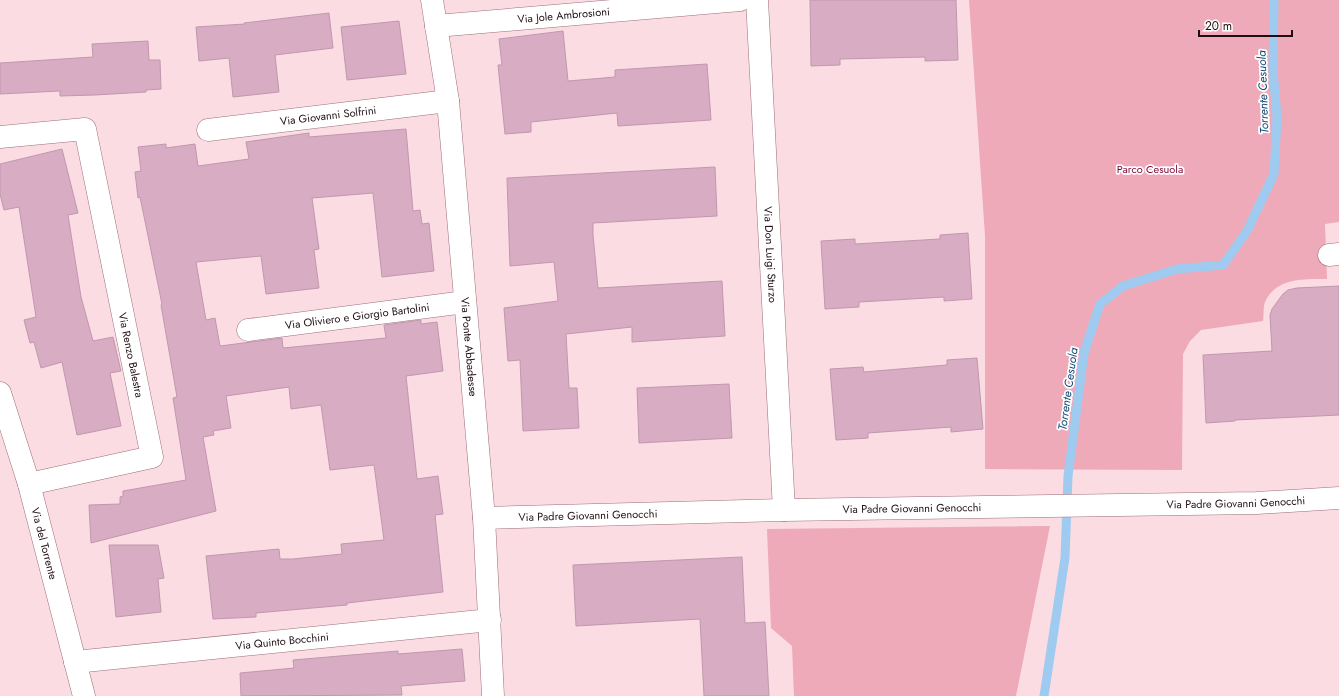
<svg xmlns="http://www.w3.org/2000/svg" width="1339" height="696" viewBox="0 0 1339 696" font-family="Jost,sans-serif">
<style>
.green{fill:#eeaab8}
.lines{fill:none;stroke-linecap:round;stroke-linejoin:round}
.stream{stroke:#9fcbf1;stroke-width:9}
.building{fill:#d8adc4;stroke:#c197ae}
.minor-casing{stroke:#9c6f79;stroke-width:23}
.minor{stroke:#fff;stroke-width:22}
.labels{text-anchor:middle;stroke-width:3.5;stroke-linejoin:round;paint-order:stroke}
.street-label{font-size:11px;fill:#1e0d11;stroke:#fff}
.park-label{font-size:11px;fill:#7c0638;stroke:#fff}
.water-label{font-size:12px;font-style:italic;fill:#114a73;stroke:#fff}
</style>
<rect width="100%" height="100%" fill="#fbdce2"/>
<!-- green -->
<g class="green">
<path d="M969,0H1339V222L1325,224L1327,279C1306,279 1276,277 1265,302C1263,307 1264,315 1263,321L1201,330L1190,341L1183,354L1182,470L985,469V236Z"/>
<path d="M1050,526L1016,696H794L792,646L771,628L767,529Z"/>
</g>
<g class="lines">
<!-- stream -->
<path class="stream" d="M1044,696L1065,558L1068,476L1084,353L1100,304L1123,286L1177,269L1223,265L1247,231L1274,174L1277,117L1273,71L1274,0"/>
</g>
<!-- building -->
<g class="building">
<path d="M810,0H956L958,60L925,61V57L840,59V65L811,66Z"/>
<path d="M329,13L333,48L275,55L279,92L233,97L229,58L199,61L196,27L245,24L244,23Z"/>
<path d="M399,21L406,74L347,80L341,27Z"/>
<path d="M563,31L568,81L615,77V70L707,64L711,120L618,126L617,113L531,122V132L505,134L498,65H502L499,39Z"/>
<path d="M148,41L149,60H160L161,89L146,90V92L95,95L60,96V91L0,94V63L93,57L92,44Z"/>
<path d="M406,129L413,211L420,210L422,224L429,223L434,271L382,277L373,193L312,198L319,249L314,250L319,288L266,294L261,256L196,262L206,320L215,318L220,346L282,338L283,348L386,338L384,325L421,320V324L437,322L443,371L406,376L417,479L438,476L443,514L435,515L443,592L347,603V605L256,613V617L213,619L206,556L279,549L280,559H293L342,554L341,544L384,540L374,465L330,470L321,405L291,409L289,387L226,396L231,428L213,431L214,435L203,437L216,511L91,543L89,505L120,504V497L123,496V491L186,480L173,398L177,397L161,305L162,304L140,197L138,198L135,172L141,171L138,147L166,144V148L195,144L198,166L249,159L246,142L309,133V137Z"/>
<path d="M62,149L78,213L68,215L81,297L93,341L113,337L121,371L110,373L121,426L77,435L62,362L41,368L34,342L30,343L24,320L36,317L19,207L4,210L0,194V164Z"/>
<path d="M715,167L717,216L593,223V235L598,288L722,281L725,336L632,342V327L566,334L569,388H577L579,428L523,431L520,360L508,361L504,308L558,301L554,262L510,266L507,178Z"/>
<path d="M968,233L972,299L944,301V297L859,302V307L825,309L821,241L855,239V244L940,239V235Z"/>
<path d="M1339,286V415L1235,420V421L1206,423L1203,355L1272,351L1270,315L1272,309L1283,294L1288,290L1297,288Z"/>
<path d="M977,358L983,429L951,432V427L868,433V438L836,440L830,369L863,367L864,372L947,365V360Z"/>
<path d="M729,384L732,438L639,443L637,388Z"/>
<path d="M109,545H158L164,578L158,579L161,612L116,617Z"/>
<path d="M742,557L745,623L765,622L769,696H704L700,619L576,626L573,565Z"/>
<path d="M462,649L465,681L401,686L402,695L241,696L240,673L294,668L293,660L398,651V654Z"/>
</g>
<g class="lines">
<defs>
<g id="minor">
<path id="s1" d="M432,0L448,101L484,518L493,696"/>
<path id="s2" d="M757,0L784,510"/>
<path id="s3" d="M436,26L740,0"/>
<path id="s4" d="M208,130L448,101"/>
<path id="s5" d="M0,137L85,129L152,457L29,484"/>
<path d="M1329,255L1339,254"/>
<path id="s6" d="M248,330L465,302"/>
<path id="s7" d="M0,393L29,484L84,696"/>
<path id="s8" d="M484,518L784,510L1257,503L1339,498"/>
<path id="s9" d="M75,662L490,620"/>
</g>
</defs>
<!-- minor casing -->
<use href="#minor" class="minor-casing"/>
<!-- minor -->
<use href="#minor" class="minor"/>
</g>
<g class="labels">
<!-- street labels -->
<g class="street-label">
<text dy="4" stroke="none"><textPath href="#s3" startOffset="128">Via Jole Ambrosioni</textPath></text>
<text dy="4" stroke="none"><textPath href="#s4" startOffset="121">Via Giovanni Solfrini</textPath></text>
<text dy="4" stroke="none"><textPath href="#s2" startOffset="255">Via Don Luigi Sturzo</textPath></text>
<text dy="4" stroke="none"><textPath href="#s6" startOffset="110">Via Oliviero e Giorgio Bartolini</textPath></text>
<text dy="4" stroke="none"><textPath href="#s1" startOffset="349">Via Ponte Abbadesse</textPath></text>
<text dy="4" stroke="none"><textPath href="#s5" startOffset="316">Via Renzo Balestra</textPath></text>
<text dy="4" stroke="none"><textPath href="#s8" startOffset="752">Via Padre Giovanni Genocchi</textPath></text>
<text dy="4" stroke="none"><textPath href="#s8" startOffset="428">Via Padre Giovanni Genocchi</textPath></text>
<text dy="4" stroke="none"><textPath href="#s8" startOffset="104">Via Padre Giovanni Genocchi</textPath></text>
<text dy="4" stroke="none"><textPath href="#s7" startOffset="157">Via del Torrente</textPath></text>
<text dy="4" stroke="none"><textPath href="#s9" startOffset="208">Via Quinto Bocchini</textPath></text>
</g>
<!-- park labels -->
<g class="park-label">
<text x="1150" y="173">Parco Cesuola</text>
</g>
<!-- water labels -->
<g class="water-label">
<text transform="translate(1263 92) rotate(-92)" y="4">Torrente Cesuola</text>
<text transform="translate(1068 389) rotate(-82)" y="4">Torrente Cesuola</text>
</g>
</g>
<!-- scale -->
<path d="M1199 30v6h93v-6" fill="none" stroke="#1e0d11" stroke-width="2"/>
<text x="1205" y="30" font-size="12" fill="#1e0d11" stroke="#ffffff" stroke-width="3" paint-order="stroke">20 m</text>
</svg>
